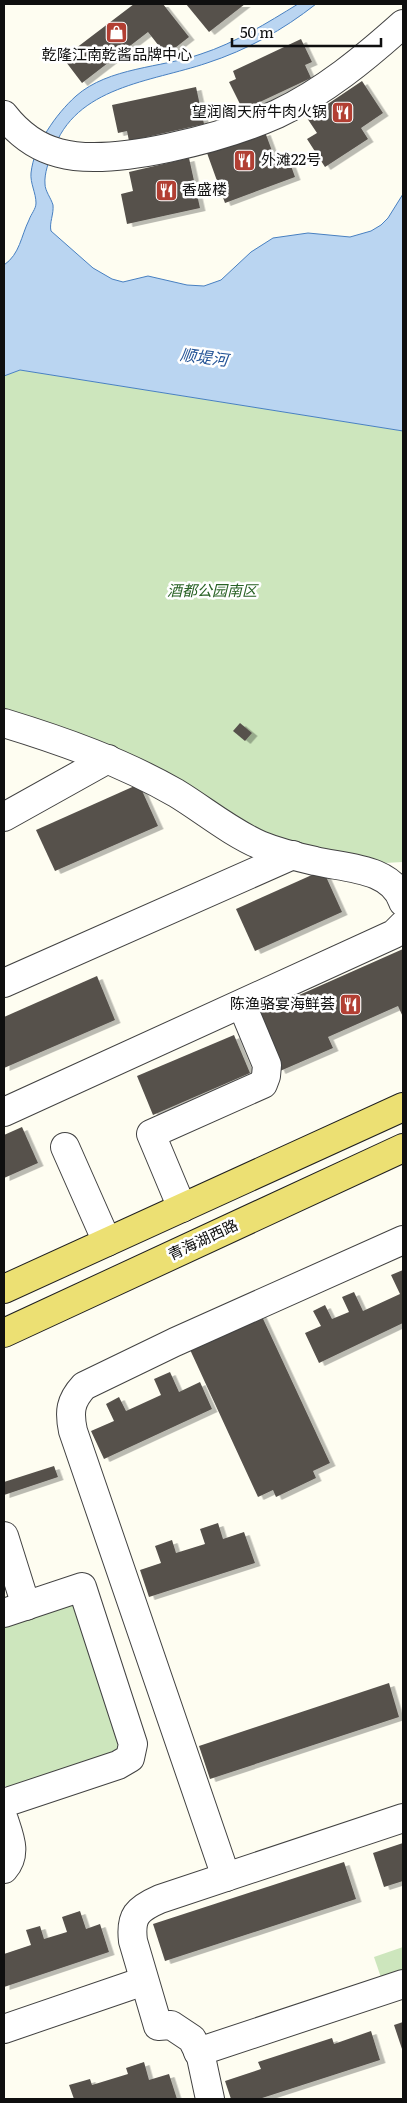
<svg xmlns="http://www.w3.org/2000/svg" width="407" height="2103" viewBox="0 0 407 2103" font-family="Literata,'Noto Sans SC',serif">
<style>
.green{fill:#cde6bd}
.water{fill:#bad5f1;stroke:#4880c1}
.building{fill:#56514c;filter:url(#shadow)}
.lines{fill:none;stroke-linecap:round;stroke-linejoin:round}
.minor-casing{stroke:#424242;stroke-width:30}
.major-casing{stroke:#202020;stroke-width:30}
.minor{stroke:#fff;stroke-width:28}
.major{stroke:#ece073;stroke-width:28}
.labels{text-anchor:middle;stroke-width:5;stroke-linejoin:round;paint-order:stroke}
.poi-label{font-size:15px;fill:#0f0f0f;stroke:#fff;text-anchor:end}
.park-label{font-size:15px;font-style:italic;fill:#286124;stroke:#fff}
.street-label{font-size:15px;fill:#0f0f0f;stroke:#fff}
.water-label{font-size:16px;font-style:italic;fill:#235396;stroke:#fff}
</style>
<defs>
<filter id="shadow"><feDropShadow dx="5.5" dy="3" stdDeviation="0" flood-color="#0004"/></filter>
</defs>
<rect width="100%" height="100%" fill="#fefdf1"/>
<!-- green -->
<g class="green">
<path d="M20,370L403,431V862L365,864L298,850L4,718V376Z"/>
<path d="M71,1603L78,1607L122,1744L116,1755L16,1788L7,1787L4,1785V1621Z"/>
<path d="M403,1947V1997L389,2001L374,1957Z"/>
</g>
<!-- water -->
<path class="water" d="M298,4H316C283,30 247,50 207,63C151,82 75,86 53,151C49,160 44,174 45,184C45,191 51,198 53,205C54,214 49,223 51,231L93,268L112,279L123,282L148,276L187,285L204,286L221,280L251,252L273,238L308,233L350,237L371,231L381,225L388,218L403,194V431L20,370L4,376V265C20,254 21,236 29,220C31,214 36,209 36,203C36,193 30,183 31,173C34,145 56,114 76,96C109,67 161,68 201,54C235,43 267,23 298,4Z"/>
<!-- building -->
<g class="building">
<path d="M134,4H163L189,37L166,55L148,32L82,83L63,58Z"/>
<path d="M186,4H245L209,32Z"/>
<path d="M301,39L312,62L305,65L311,78L243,110L229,82L236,79L233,71Z"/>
<path d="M362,81L383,113L361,128L368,139L325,167L307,139L317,133L307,118Z"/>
<path d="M196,87L204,124L129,141L127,131L118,133L112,105Z"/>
<path d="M265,132L278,167L290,163L295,177L225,203L207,153Z"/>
<path d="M189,158L200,208L127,224L121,194L133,191L129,172Z"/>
<path d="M240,723L252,733L245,741L233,731Z"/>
<path d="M139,784L158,826L55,871L36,830Z"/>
<path d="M323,870L342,912L255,951L236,909Z"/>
<path d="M403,949V1017L398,1006L328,1037L333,1048L280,1071L254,1015Z"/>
<path d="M97,976L115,1020L4,1068V1017Z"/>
<path d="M234,1035L250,1073L153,1115L137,1076Z"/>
<path d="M22,1127L38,1163L4,1178V1135Z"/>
<path d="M403,1270V1323L319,1363L305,1333L321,1326L313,1311L325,1305L332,1319L349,1312L342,1297L354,1292L363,1311L400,1294L391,1275Z"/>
<path d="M258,1308L330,1463L313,1471L316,1478L276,1497L273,1490L258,1497L186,1341Z"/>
<path d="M170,1372L179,1392L200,1382L212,1409L104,1459L91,1431L114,1421L106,1404L119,1397L126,1411L161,1395L154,1379Z"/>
<path d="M54,1466L58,1477L4,1495V1482Z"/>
<path d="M218,1523L223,1539L244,1532L255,1563L149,1597L140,1570L161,1563L155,1546L172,1540L176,1553L205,1544L200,1529Z"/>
<path d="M389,1683L399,1717L210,1779L199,1746Z"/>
<path d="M403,1843V1881L384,1887L373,1853Z"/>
<path d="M344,1862L356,1899L165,1961L153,1924Z"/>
<path d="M80,1911L86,1929L100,1924L109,1952L4,1987V1954L31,1945L26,1930L40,1926L44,1939L67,1932L62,1917Z"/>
<path d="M403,2022V2052L394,2025Z"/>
<path d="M371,2031L380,2060L259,2099H231L225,2081L261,2069L258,2062L332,2038L334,2044Z"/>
<path d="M144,2062L149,2080L169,2074L177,2099H74L69,2085L90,2079L92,2085L128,2074L126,2068Z"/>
</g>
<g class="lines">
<defs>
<g id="minor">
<path d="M4,115C18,133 36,147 59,153C113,168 225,137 277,114C324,92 365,58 403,24"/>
<path d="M4,723C63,741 122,762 176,793C204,810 230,832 260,845C277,852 297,857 315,861C343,868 392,867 403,902"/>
<path d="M4,817L108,759"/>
<path d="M4,983L293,855"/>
<path d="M4,1112L394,934L403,925"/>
<path d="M65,1147L107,1242"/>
<path d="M182,1208L151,1134L263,1084L266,1076L267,1065L242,1005"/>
<path d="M4,1536L26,1606"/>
<path d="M4,1613L82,1587L133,1744L130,1758L118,1765L4,1803"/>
<path d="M4,1820C10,1838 17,1854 4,1869"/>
<path d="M226,1877L73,1431C69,1412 70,1401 84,1386L175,1342L403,1240"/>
<path d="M4,2029L144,1981"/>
<path d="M198,2052L403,1984"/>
<path d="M210,2099L201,2057L192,2039L171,2025L158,2026L133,1941C130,1916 137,1909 160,1899L403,1818"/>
</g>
<g id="major">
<path d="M4,1289L403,1107"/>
<path d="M4,1333L403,1148"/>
</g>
</defs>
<!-- minor casing -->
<use href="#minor" class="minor-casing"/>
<!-- major casing -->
<use href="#major" class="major-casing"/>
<!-- minor -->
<use href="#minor" class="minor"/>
<!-- major -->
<use href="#major" class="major"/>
</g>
<!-- icons -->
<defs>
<symbol id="shop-square" viewBox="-11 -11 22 22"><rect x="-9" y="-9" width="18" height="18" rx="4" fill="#b23f33" stroke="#fff"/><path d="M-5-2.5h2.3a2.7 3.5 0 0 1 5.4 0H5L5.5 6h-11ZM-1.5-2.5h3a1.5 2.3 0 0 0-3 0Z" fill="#fff"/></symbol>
<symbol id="restaurant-square" viewBox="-11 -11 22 22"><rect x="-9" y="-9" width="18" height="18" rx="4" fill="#b23f33" stroke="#fff"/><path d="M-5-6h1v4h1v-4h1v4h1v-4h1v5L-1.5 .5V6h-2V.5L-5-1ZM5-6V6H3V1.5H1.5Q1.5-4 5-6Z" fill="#fff"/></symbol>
</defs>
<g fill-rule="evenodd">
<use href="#shop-square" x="104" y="20" width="25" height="25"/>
<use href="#restaurant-square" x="330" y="100" width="25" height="25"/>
<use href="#restaurant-square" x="232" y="148" width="25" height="25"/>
<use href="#restaurant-square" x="154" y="178" width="25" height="25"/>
<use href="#restaurant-square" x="338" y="992" width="25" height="25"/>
</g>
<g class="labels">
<!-- poi labels -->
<g class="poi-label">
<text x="117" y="60" text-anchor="middle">乾隆江南乾酱品牌中心</text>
<text x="327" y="117">望润阁天府牛肉火锅</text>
<text x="261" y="165" text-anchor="start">外滩22号</text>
<text x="182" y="195" text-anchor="start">香盛楼</text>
<text x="335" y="1009">陈渔骆宴海鲜荟</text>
</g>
<!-- park labels -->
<g class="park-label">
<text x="212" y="596">酒都公园南区</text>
</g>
<!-- street labels -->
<g class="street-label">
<text transform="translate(203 1240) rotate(-25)" y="5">青海湖西路</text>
</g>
<!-- water labels -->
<g class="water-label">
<text transform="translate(204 357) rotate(7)" y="6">顺堤河</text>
</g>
</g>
<!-- border -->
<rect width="407" height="2103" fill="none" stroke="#0f0f0f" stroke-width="10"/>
<!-- scale -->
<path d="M232 38v8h149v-8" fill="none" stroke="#0f0f0f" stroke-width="2.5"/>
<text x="240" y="38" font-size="15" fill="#0f0f0f" stroke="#ffffff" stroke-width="4" paint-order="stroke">50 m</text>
</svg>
